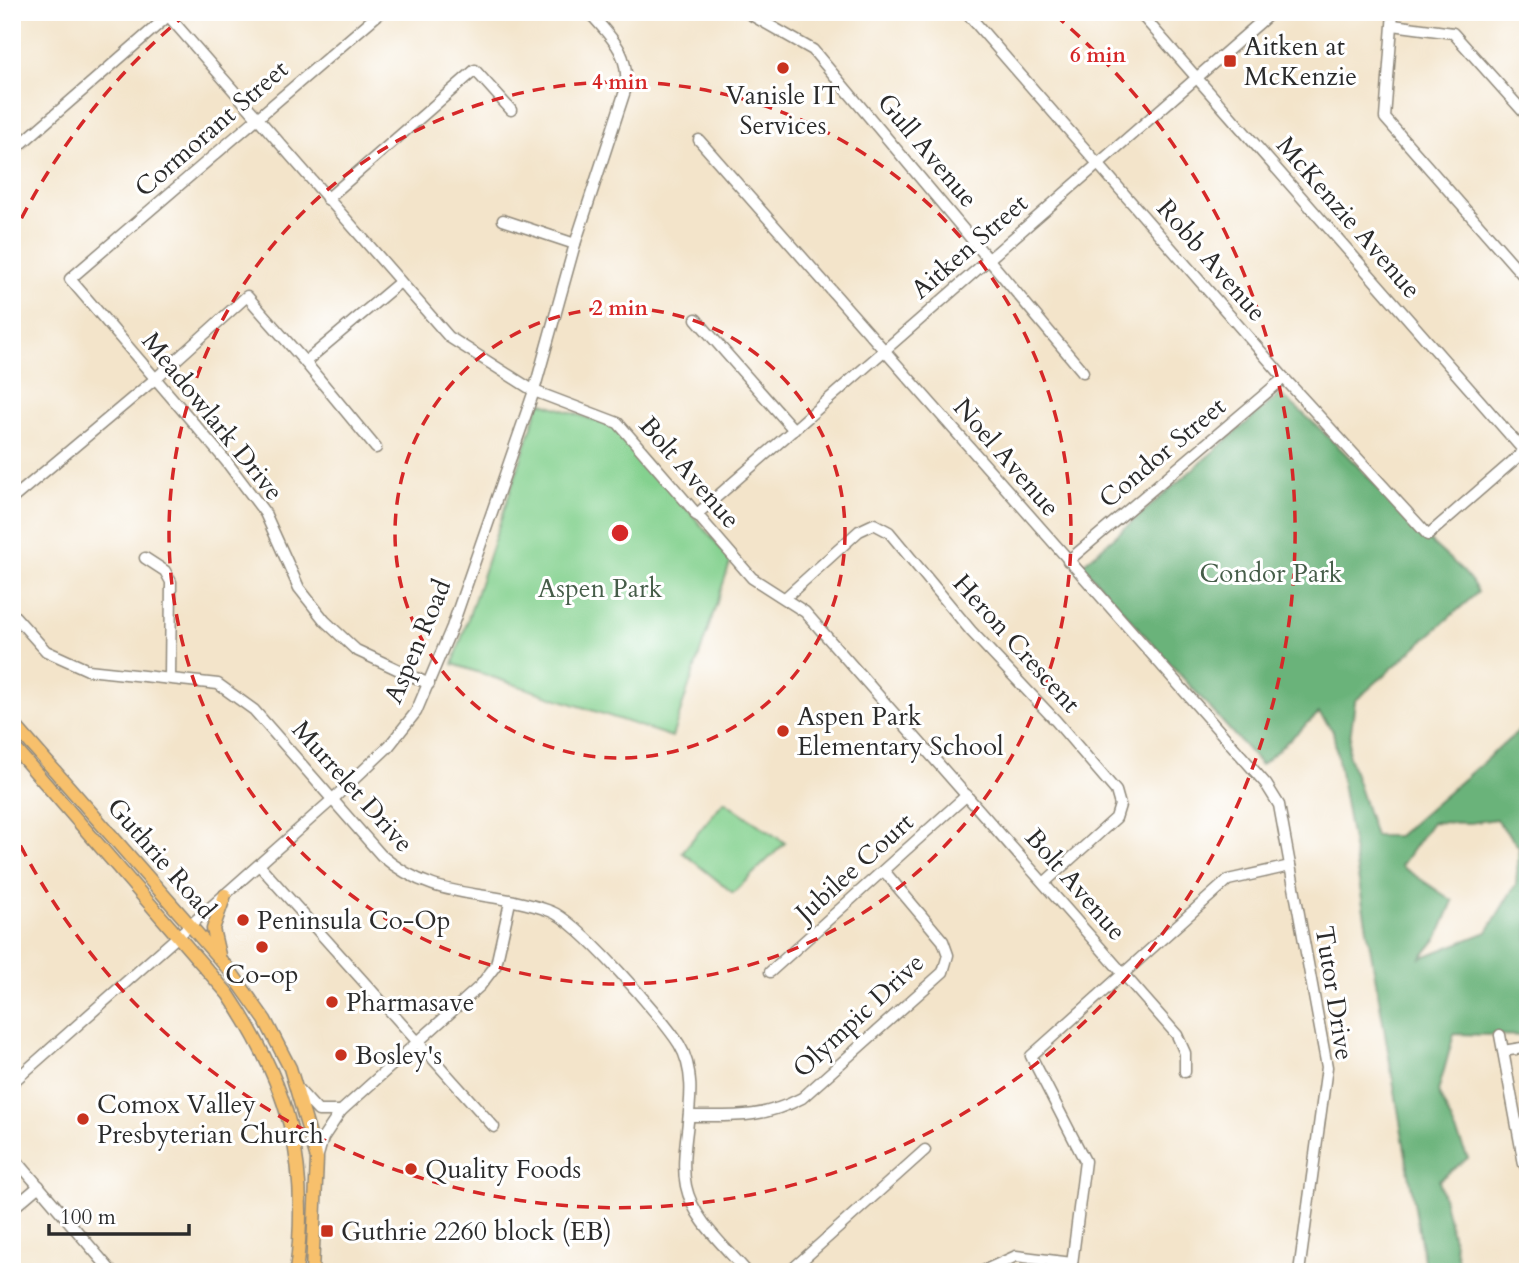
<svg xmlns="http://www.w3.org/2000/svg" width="1540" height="1284" viewBox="0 0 1540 1284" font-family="Cardo,serif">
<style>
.green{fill:#84d18f;stroke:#587e5d;stroke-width:2}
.forest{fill:#6bb37a;stroke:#4b6f52;stroke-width:2;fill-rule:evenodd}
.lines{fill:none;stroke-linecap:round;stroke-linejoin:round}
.minor-casing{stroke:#8f887a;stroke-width:13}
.major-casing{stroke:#8f887a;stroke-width:15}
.minor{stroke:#fff;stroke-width:10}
.major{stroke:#f7c06c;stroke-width:12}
.ring{fill:none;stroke:#d62828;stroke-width:3.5;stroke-dasharray:12 9}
.poi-dot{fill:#c8321e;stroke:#fff;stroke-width:2.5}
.labels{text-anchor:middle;stroke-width:6;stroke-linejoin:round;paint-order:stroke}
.poi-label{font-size:26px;fill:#2b2b2b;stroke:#fff;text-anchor:start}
.street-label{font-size:26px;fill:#2b2b2b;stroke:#fff}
.park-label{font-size:26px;fill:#465d49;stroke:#fff}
.centre{fill:#d62828;stroke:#fff;stroke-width:3.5}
.ring-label{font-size:21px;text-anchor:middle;font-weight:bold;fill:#d62828;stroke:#fff;stroke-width:6;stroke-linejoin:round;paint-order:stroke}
</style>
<rect width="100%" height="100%" fill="#fff"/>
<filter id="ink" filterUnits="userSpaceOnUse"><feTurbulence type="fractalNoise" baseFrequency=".0143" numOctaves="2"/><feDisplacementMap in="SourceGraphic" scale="14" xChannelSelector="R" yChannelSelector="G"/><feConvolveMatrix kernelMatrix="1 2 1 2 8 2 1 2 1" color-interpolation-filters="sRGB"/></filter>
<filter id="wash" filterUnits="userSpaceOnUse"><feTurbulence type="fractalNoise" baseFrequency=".00686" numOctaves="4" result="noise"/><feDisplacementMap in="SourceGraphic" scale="28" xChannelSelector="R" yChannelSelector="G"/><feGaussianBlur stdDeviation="1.57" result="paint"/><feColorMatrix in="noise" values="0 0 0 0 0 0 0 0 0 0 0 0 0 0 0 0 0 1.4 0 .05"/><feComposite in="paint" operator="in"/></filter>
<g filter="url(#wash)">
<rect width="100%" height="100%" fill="#f3e4ca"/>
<!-- green -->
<g class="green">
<path d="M540,402L618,428L731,560L672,737L453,664Z"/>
<path d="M724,801L785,843L733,893L682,852Z"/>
</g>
<!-- forest -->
<path class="forest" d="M1280,394C1336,439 1381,492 1431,542C1450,561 1465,568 1478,592L1355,701L1348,753L1375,836H1398L1528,723V1036L1454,1034L1438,1092L1468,1158L1439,1180L1459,1265L1468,1272H1426L1333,731L1319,713L1261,765L1082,565ZM1496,819L1519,847L1516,884L1487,932L1421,958L1438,937L1453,901L1401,866L1432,822L1470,823Z"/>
</g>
<g filter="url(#ink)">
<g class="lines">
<defs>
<g id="minor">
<path d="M165,12L449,337L534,391L618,423L752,578L805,612L1177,1035L1185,1053V1072"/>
<path d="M381,12L70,279L226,461L265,513L299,588L325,621L356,650L429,684"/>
<path d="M746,12L813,50L1083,372"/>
<path d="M966,12L1284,378L1428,535L1528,448"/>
<path d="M1139,12L1524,451"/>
<path d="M1393,12L1385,118L1528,281"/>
<path d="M1393,25L1453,33L1528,117"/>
<path d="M699,140L1266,784L1279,805L1327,1067L1299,1272"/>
<path d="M12,152L168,16"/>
<path d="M327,199L475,70L511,110"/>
<path d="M503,220L575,244"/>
<path d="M696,319L794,430"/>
<path d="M305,362L376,448"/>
<path d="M12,499L155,379L247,296L305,362L400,282"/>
<path d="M696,515L1272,12"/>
<path d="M145,558L165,571L171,582L170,678"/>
<path d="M1068,561L1284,378"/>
<path d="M785,598L859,531L874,524L889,532L971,631L1056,721L1116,791L1120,805L1116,818L1044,883"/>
<path d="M12,613L46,651L88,670L218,684L254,710L381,855C436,903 488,888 550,911C578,921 662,1017 679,1044C705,1086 677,1143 686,1186C693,1220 725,1246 747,1272"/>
<path d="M12,853L15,854"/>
<path d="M259,865L494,1127"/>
<path d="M770,972L967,795"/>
<path d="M1500,1035L1524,1164L1528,1170"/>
<path d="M1503,1051L1528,1047"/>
<path d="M12,1083L333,799L389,746L416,712L452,627L534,391L575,244L626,88C629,51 612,39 589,12"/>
<path d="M298,1089L318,1111H341"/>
<path d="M689,1116C733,1116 762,1119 802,1098L943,972L948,955L943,941L884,871"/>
<path d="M12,1155L112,1272"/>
<path d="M317,1159L323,1138L341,1111L480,986L496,965L510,902"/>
<path d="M12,1209L39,1186"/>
<path d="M789,1272L925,1150"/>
<path d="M981,1272L1016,1256L1072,1263"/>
<path d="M1071,1272L1085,1161L1031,1056L1228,880L1290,866"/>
</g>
<g id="major">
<path d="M12,722L231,972L265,1020L290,1068L317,1159L312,1272"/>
<path d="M12,745L228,994C289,1085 310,1162 296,1272"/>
<path d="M219,955L213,929L225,895"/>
</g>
</defs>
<!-- minor casing -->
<use href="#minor" class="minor-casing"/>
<!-- major casing -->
<use href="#major" class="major-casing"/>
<!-- minor -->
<use href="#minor" class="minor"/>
<!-- major -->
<use href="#major" class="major"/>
</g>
</g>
<!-- distance rings -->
<g class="ring">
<circle cx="620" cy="533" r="225"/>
<circle cx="620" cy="533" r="451"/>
<path d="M12 237A676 676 0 0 1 185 15M1055 15A676 676 0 1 1 12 829"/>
</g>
<!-- markers -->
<g class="poi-dot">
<rect x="1223" y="54" width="14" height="14" rx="3.5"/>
<circle cx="783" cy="68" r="7"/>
<circle cx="783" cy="731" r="7"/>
<circle cx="243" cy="920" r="7"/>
<circle cx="262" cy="947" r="7"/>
<circle cx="332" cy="1002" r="7"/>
<circle cx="341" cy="1055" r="7"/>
<circle cx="83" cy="1119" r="7"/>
<circle cx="411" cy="1169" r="7"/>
<rect x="320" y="1224" width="14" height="14" rx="3.5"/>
</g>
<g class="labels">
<!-- poi labels -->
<g class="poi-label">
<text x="1244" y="55">Aitken at<tspan x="1244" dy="30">McKenzie</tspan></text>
<text x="783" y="104" text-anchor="middle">Vanisle IT<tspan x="783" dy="30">Services</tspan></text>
<text x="797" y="725">Aspen Park<tspan x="797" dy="30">Elementary School</tspan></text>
<text x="257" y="929">Peninsula Co-Op</text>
<text x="262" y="983" text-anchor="middle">Co-op</text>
<text x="346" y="1011">Pharmasave</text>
<text x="355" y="1064">Bosley's</text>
<text x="97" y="1113">Comox Valley<tspan x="97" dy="30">Presbyterian Church</tspan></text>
<text x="425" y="1178">Quality Foods</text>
<text x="341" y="1240">Guthrie 2260 block (EB)</text>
</g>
<!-- street labels -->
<g class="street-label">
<text transform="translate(211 128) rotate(-41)" y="9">Cormorant Street</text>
<text transform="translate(928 150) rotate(50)" y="9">Gull Avenue</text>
<text transform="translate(1349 217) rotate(49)" y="9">McKenzie Avenue</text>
<text transform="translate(969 246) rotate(-41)" y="9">Aitken Street</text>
<text transform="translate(1212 260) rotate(49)" y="9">Robb Avenue</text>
<text transform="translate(213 416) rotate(51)" y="9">Meadowlark Drive</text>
<text transform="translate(1162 452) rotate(-40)" y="9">Condor Street</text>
<text transform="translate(1007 457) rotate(49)" y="9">Noel Avenue</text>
<text transform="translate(690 472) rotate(49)" y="9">Bolt Avenue</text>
<text transform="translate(417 641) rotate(-67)" y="9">Aspen Road</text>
<text transform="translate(1017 643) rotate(48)" y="9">Heron Crescent</text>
<text transform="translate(353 786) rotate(48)" y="9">Murrelet Drive</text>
<text transform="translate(162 858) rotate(49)" y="9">Guthrie Road</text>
<text transform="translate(854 867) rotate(-42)" y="9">Jubilee Court</text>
<text transform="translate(1076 884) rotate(49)" y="9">Bolt Avenue</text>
<text transform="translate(1335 993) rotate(81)" y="9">Tutor Drive</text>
<text transform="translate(858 1015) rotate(-43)" y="9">Olympic Drive</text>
</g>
<!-- park labels -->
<g class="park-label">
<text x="1271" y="582">Condor Park</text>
<text x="600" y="597">Aspen Park</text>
</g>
</g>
<circle cx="620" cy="533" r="10" class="centre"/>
<g class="ring-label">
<text x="1098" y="62">6 min</text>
<text x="620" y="89">4 min</text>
<text x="620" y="315">2 min</text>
</g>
<!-- margin -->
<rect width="1540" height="1284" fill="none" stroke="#fff" stroke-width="42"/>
<!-- scale -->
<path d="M49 1224v10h140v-10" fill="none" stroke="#2b2b2b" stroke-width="3.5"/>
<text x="60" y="1224" font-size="21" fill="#2b2b2b" stroke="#ffffff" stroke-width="5" paint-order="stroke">100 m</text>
</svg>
